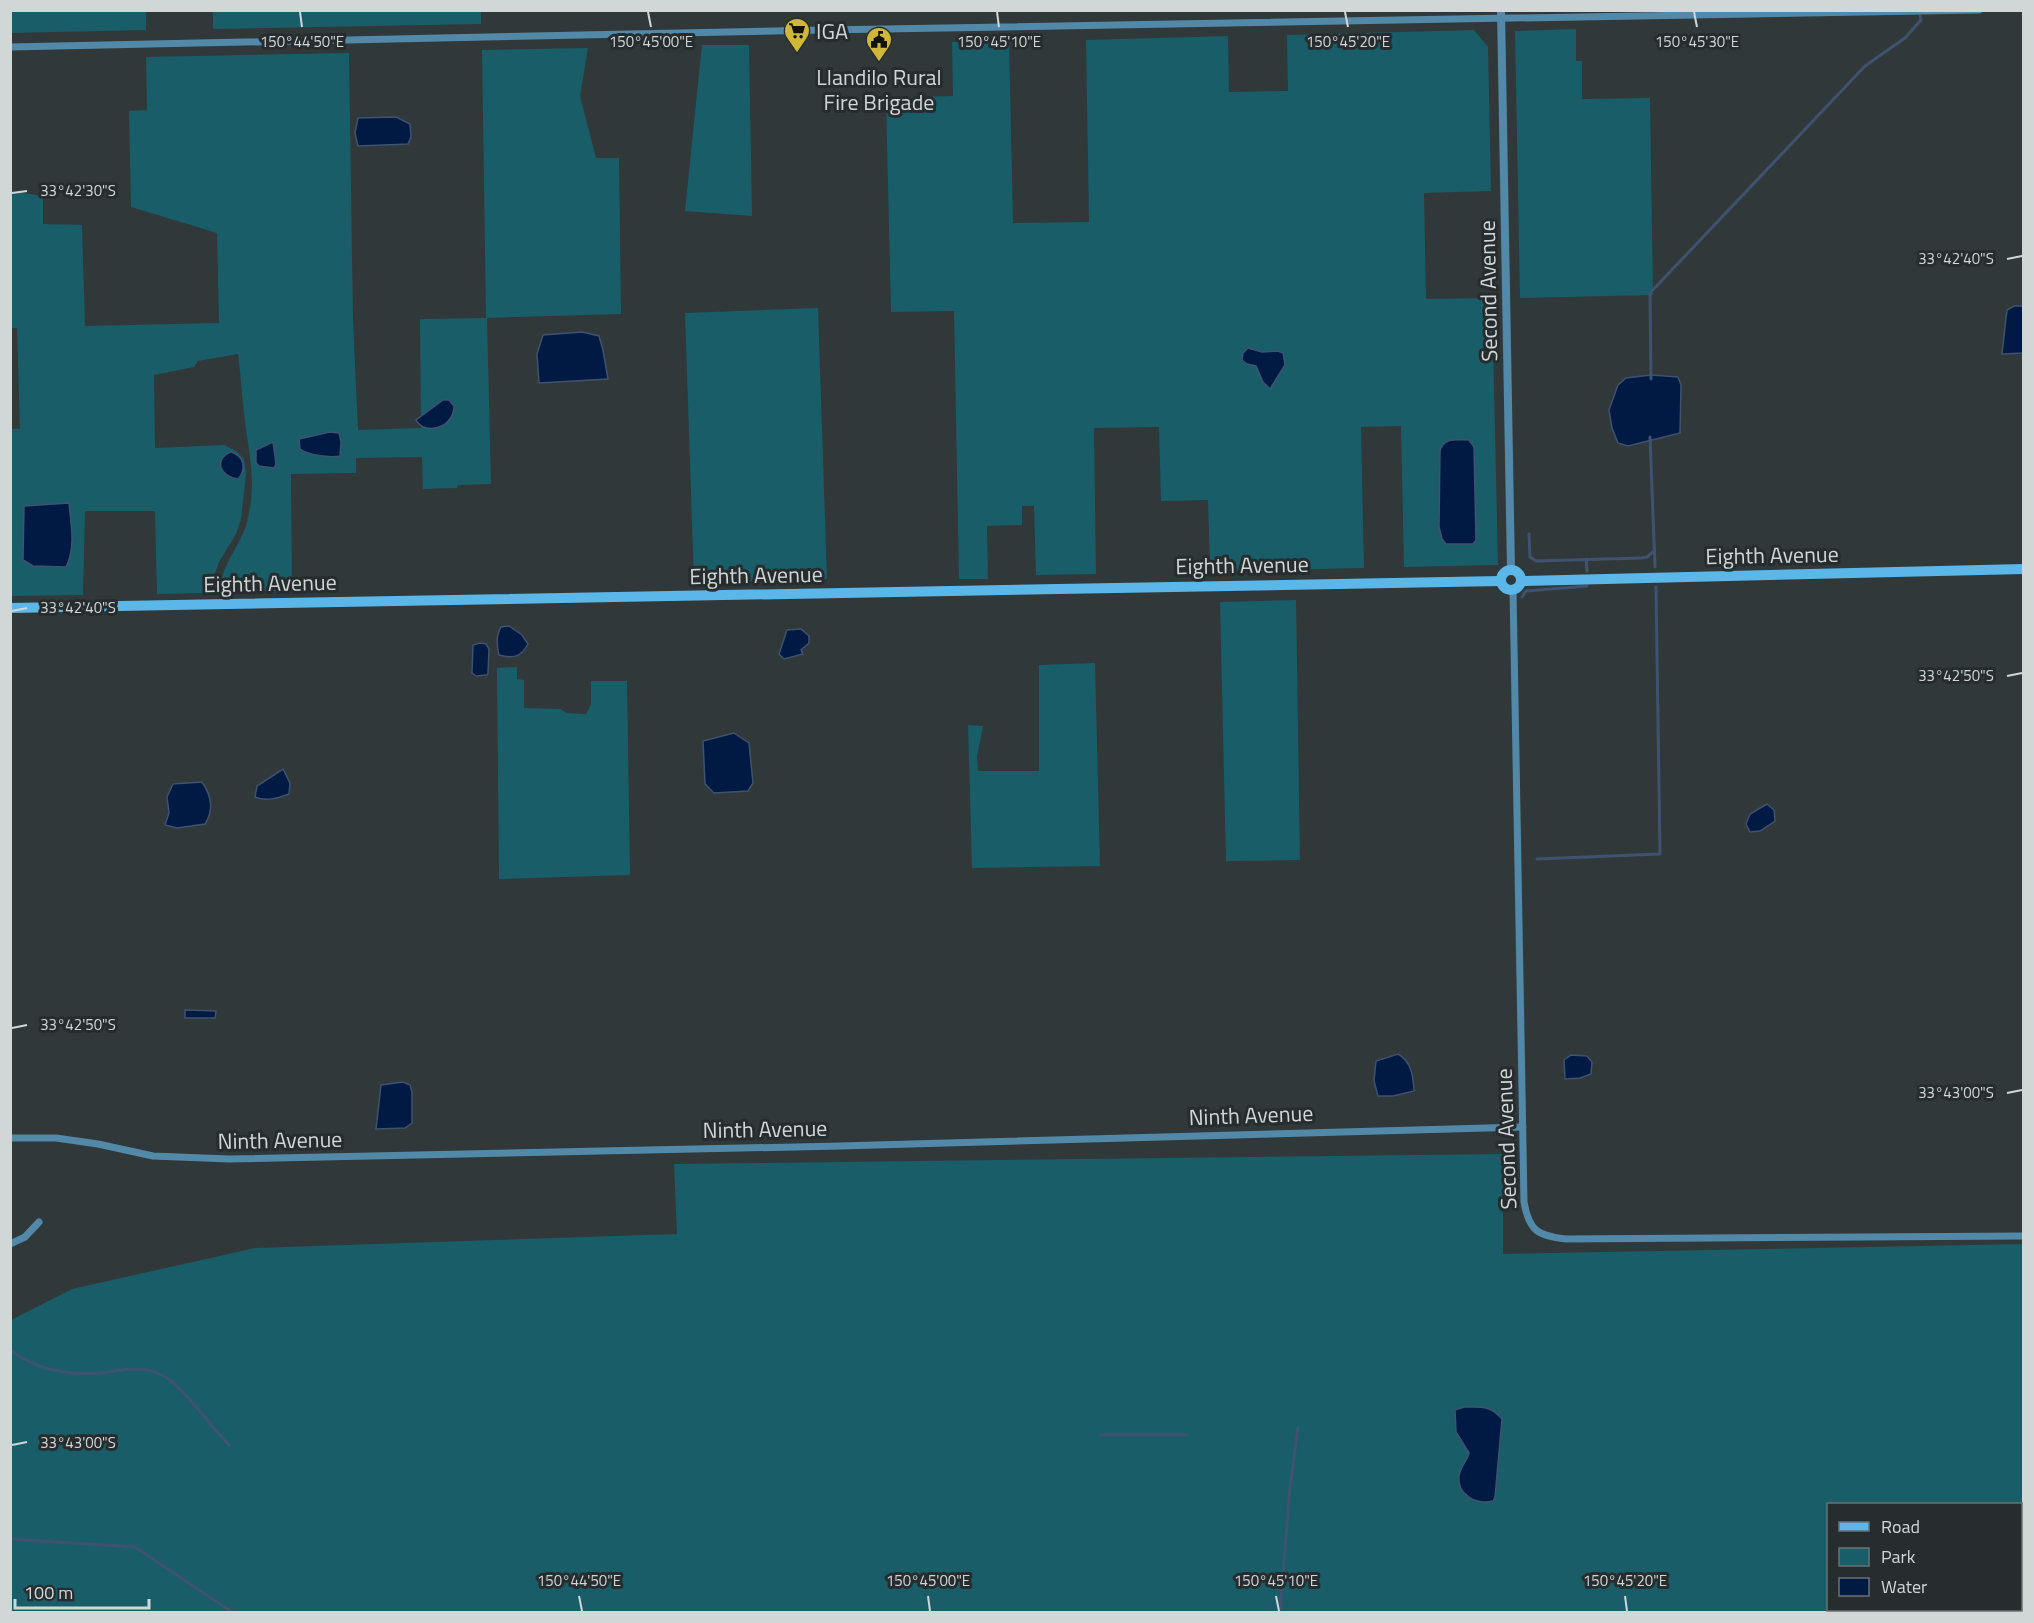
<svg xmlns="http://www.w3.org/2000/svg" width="2034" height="1623" viewBox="0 0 2034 1623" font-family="'Titillium Web',sans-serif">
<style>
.green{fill:#195d69;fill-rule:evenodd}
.water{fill:#001a43;stroke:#3f526f;stroke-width:1.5}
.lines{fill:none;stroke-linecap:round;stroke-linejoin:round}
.stream{stroke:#3f526f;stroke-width:3}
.minor{stroke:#5389a8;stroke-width:7}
.tertiary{stroke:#5389a8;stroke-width:8}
.secondary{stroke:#5cb7e9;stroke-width:10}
.ticks{fill:none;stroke:#d1d6d6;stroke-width:2}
.labels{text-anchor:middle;stroke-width:6;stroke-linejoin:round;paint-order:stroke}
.poi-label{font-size:22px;fill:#d1d6d6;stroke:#272d2f;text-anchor:start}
.street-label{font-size:22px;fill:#d1d6d6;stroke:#272d2f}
.ticks-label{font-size:15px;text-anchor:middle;fill:#d1d6d6;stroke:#272d2f;stroke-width:6;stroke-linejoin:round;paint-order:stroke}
</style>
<rect width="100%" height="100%" fill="#313839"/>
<!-- green -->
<g class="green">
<path d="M10,11H146V30L11,33Z"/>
<path d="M213,11H481V24L213,29Z"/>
<path d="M1576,29V61H1582V99L1650,98L1653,295L1520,298L1515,31Z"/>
<path d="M1474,30L1488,47L1491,191L1424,193L1426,299L1492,298L1498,565L1404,567L1401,426L1361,427L1364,568L1220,571L1216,565H1210L1208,500L1161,501L1159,427L1094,428L1096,574L1036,575L1034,506H1022V525L987,526L988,579H959L954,311L891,312L886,98L953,96L952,42L1009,41L1013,223L1089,222L1086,40L1228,36L1229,92L1288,91L1287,35Z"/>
<path d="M702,45H749L752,216L685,211Z"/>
<path d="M588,48L580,96L596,158H619L621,314L487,318L491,484L458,485L457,488L423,489L422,457L356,458V473L291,474L292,591L228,592L221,582C226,558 243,542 248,518C256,481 250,459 245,422C242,400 241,376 238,354L198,361L194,367L154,375L155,448L224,445L236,451L244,459L246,475L241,519L236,534L219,562L215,573V581L206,593L157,594L155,511H85L83,595L11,596V429H20L17,328H10V191L43,196V224L82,225L85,326L219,323L217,233L131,207L129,111L147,110L146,57L349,53L353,321L358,430L421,428L420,319L486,318L482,50Z"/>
<path d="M818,308L827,579L694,583L685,313Z"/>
<path d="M1296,600L1300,860L1226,861L1220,602Z"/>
<path d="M1095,663L1100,866L972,868L968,725L983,726L977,757L978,771H1039V665Z"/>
<path d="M517,667V679L524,680V708L560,709L567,713L586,714L591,704V681H627L630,875L499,879L497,668Z"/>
<path d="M1503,1154V1254L2023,1244V1612H11V1320L72,1289L255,1248L677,1234L674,1164ZM1828,1504H2020V1610H1828Z"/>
</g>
<!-- water -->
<g class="water">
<path d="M396,117L410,124L411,137L408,144L358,146L355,133L358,118Z"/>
<path d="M2014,306H2023V353L2002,354L2007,310Z"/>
<path d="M582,332L599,336L603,350L608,379L539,383L537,354L543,335Z"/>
<path d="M1248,348L1262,352L1278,351L1283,353L1285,365L1270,389L1263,382L1256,366L1247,364L1242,360L1243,353Z"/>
<path d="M1651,375L1678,377L1681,385L1680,433L1628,446L1618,443L1612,428L1609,410L1618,385L1626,378Z"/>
<path d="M443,400H449L454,406C454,428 425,436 416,420Z"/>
<path d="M330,432L339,433L341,442L340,456C328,458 309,455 300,449L299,439Z"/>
<path d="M1469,440L1474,447L1476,540L1473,544H1446L1442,539L1439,527L1440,451C1444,437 1456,440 1469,440Z"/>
<path d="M273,442L276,464L274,468L259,466L256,463V450Z"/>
<path d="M231,452C244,456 247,469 238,479C220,477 213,459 231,452Z"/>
<path d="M69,503C71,525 76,547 66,567L33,566L23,560L24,506Z"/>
<path d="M509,626L522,635L528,644C521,657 513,659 499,655C497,647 496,635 501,627Z"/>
<path d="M801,629L809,636V643L801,650L803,654L784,659L779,654L787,630Z"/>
<path d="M480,643L486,644L489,649L488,673L487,675L476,676L472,673L473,645Z"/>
<path d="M734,733L749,743L753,783L748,791L714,793L705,784L703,741Z"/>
<path d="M283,769L290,783L289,794C278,798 266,802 255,797L257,786Z"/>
<path d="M202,782C211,795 214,810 205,824L177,828L165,825L169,813L167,797L173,784Z"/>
<path d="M1767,804L1774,810L1775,821L1760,831L1750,832L1746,824L1750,814Z"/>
<path d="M185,1010L216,1011L215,1018H185Z"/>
<path d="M1398,1054C1412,1062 1413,1076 1414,1091L1393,1096H1378L1374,1081L1376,1061Z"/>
<path d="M1571,1055L1587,1056L1592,1062L1591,1074L1580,1078L1565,1079L1564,1060Z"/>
<path d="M403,1082L410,1085L412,1092V1123L405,1128L376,1129L381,1085Z"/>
<path d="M1464,1407C1481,1407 1490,1405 1502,1419L1495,1497L1493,1501C1476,1505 1457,1495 1459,1476C1460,1467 1467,1461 1469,1453L1456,1432L1455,1410Z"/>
</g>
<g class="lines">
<!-- stream -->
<g class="stream">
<path d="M1651,379L1650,293L1865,66L1905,38L1921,20L1920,16"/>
<path d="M1650,437L1655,567"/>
<path d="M1529,534L1530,557L1536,561L1641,558L1647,557L1654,551"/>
<path d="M1586,559L1587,571"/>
<path d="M1522,597L1526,591L1587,586"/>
<path d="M1537,859L1660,854L1656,587"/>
<path d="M10,1350C37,1370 66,1375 98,1373C120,1371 141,1364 162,1375C180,1383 213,1429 229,1445"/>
<path d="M1100,1435H1187"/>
<path d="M10,1539L135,1547L232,1612"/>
<path d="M1280,1612L1290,1487L1298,1428"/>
</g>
<!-- minor -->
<g class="minor">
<path d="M10,47L824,30L1979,10"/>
<path d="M1513,590L1524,1202C1529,1231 1538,1236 1566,1239L2024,1236"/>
<path d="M10,1138H56L98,1144L153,1156L229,1159L840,1146L1523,1127"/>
<path d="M10,1244L25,1237L39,1222"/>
</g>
<!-- tertiary -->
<path class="tertiary" d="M1501,10L1511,571"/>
<!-- secondary -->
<g class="secondary">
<circle cx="1511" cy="580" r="10"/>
<path d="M1521,581L2024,569"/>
<path d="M10,608L1501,581"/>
</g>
</g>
<!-- ticks -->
<path class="ticks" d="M300,12L302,27M648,12L651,27M997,12L999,27M1345,12L1348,27M1694,12L1697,27M12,193L27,191M2007,259L2022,256M12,611L27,608M2007,676L2022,673M12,1028L27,1025M2007,1093L2022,1090M12,1445L27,1442M579,1596L582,1611M928,1596L930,1611M1276,1596L1279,1611M1625,1596L1627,1611"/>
<!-- icons -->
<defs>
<symbol id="supermarket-pin" viewBox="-11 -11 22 30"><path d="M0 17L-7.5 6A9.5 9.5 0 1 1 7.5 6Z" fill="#cfb837" stroke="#272d2f"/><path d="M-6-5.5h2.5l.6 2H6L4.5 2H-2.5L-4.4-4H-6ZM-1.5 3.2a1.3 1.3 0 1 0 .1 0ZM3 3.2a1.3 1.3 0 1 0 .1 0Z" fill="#111"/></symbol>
<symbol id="civic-pin" viewBox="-11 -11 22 30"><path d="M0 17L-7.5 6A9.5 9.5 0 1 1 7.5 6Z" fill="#cfb837" stroke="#272d2f"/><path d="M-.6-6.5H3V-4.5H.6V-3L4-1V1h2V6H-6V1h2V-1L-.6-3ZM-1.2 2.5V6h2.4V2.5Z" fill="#111"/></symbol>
</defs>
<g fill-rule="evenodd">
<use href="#supermarket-pin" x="782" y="16" width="30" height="40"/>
<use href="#civic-pin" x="864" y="25" width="30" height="40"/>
</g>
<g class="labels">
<!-- poi labels -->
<g class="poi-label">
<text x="816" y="39">IGA</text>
<text x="879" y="85" text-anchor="middle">Llandilo Rural<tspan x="879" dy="25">Fire Brigade</tspan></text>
</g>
<!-- street labels -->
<g class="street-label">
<text transform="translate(1488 291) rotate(-91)" y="8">Second Avenue</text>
<text transform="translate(1772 555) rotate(-1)" y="8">Eighth Avenue</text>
<text transform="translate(1242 565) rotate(-1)" y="8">Eighth Avenue</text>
<text transform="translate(756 575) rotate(-1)" y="8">Eighth Avenue</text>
<text transform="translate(270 583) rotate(-1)" y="8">Eighth Avenue</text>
<text transform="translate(1251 1115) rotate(-2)" y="8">Ninth Avenue</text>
<text transform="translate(765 1129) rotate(-1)" y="8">Ninth Avenue</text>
<text transform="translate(1506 1139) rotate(-92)" y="8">Second Avenue</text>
<text transform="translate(280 1140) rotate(-1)" y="8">Ninth Avenue</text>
</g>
</g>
<g class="ticks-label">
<text x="302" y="47">150°44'50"E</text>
<text x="651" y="47">150°45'00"E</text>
<text x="999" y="47">150°45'10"E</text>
<text x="1348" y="47">150°45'20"E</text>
<text x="1697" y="47">150°45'30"E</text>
<text x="78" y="196">33°42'30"S</text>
<text x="1956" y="264">33°42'40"S</text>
<text x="78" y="613">33°42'40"S</text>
<text x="1956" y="681">33°42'50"S</text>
<text x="78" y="1030">33°42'50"S</text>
<text x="1956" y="1098">33°43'00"S</text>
<text x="78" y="1448">33°43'00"S</text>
<text x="579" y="1586">150°44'50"E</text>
<text x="928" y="1586">150°45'00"E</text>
<text x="1276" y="1586">150°45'10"E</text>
<text x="1625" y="1586">150°45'20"E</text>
</g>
<!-- border -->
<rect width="2034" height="1623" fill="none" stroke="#d1d6d6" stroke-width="24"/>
<!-- legend -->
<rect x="1827" y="1503" width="195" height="108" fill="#272d2f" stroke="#6b7172" stroke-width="1.5"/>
<rect x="1839" y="1522" width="30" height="9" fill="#5cb7e9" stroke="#6b7172" stroke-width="1.5"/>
<text x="1881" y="1533" font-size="18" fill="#d1d6d6">Road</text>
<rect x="1839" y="1548" width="30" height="18" fill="#195d69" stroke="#6b7172" stroke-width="1.5"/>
<text x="1881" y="1563" font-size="18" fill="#d1d6d6">Park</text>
<rect x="1839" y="1578" width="30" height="18" fill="#001a43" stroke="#6b7172" stroke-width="1.5"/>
<text x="1881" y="1593" font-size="18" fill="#d1d6d6">Water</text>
<!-- scale -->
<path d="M15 1599v9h134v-9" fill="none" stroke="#d1d6d6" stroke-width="3"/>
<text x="24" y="1599" font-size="18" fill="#d1d6d6" stroke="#272d2f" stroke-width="4.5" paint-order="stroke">100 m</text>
</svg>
